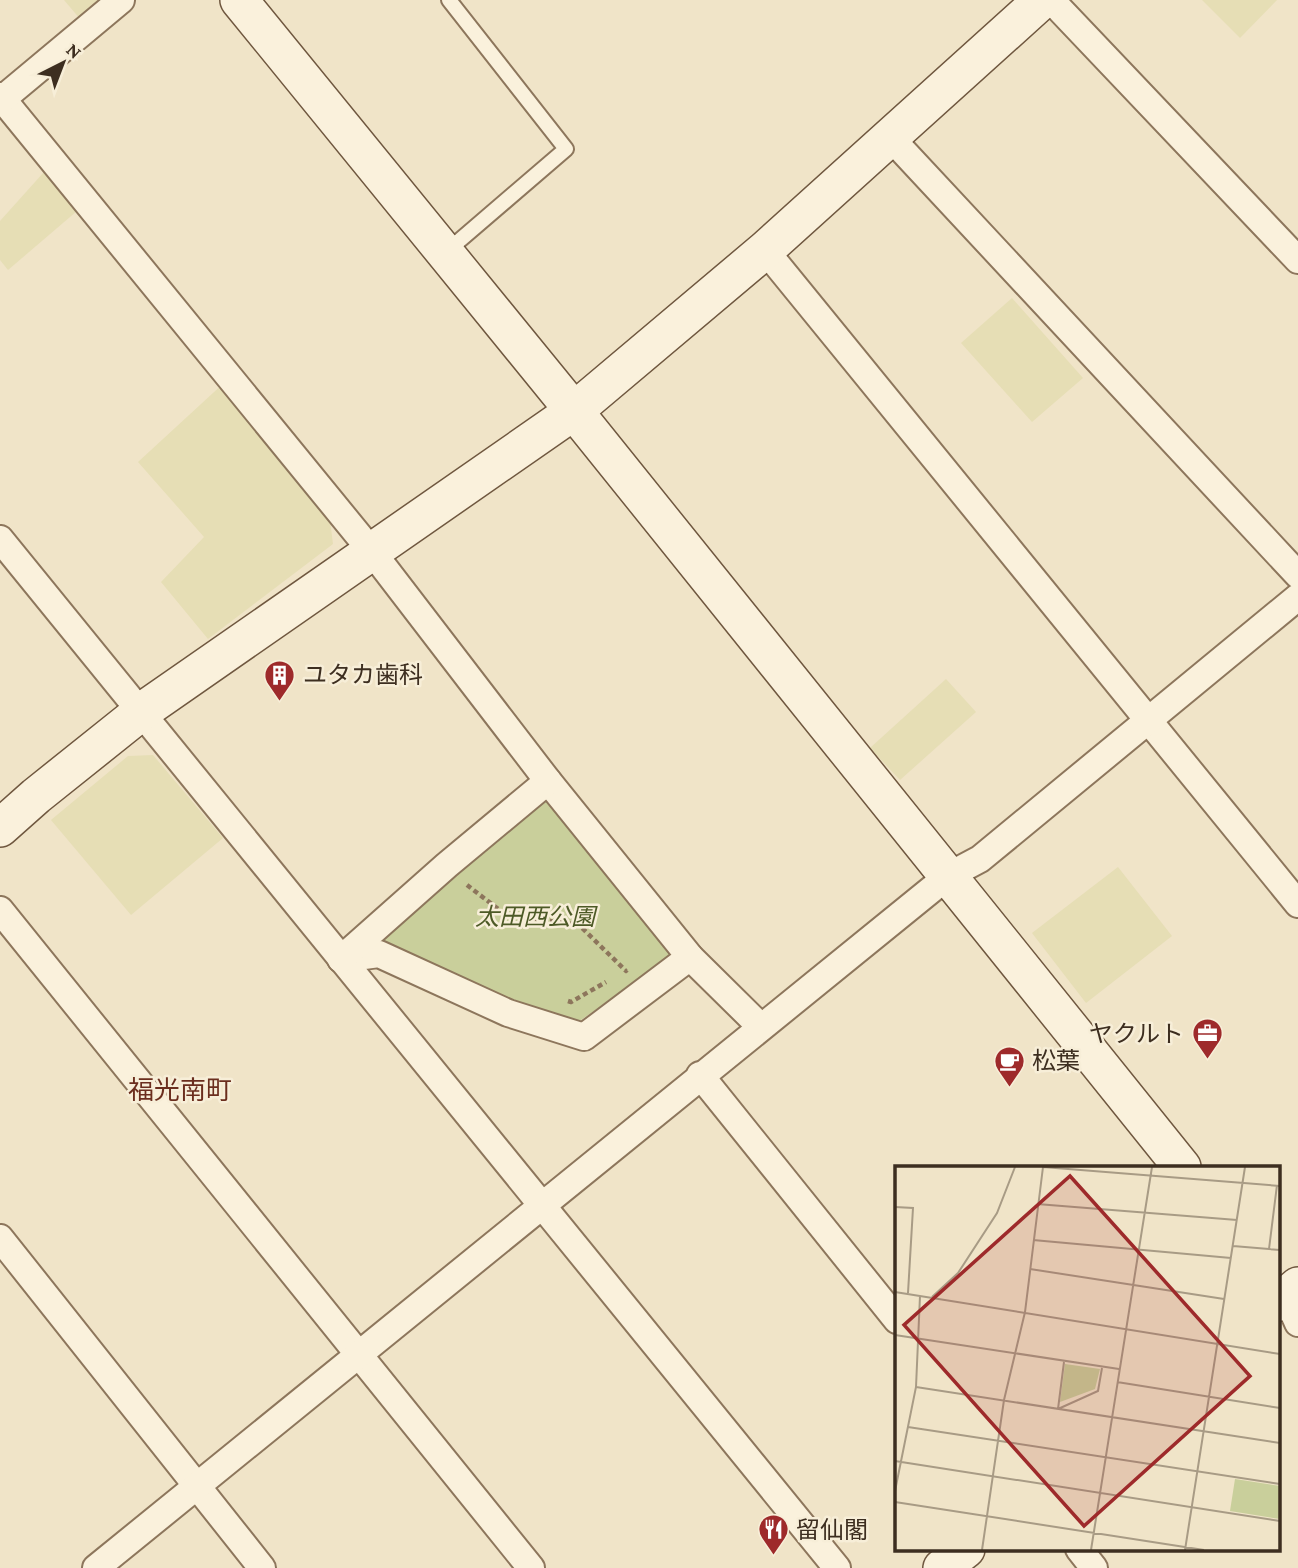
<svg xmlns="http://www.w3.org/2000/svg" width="1298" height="1568" viewBox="0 0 1298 1568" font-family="'Crimson Pro','Noto Sans JP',serif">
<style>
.farmland{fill:#e6deb5}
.green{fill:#c9cf9b}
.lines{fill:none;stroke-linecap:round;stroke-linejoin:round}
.lane-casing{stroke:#8d765c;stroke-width:18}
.street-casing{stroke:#8d765c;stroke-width:30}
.secondary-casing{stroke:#6f573f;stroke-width:40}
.path{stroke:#8d765c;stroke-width:4.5;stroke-dasharray:5 3.5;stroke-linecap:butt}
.lane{stroke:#faf1dc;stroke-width:14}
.street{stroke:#faf1dc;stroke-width:26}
.secondary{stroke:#faf1dc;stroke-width:37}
.labels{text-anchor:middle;stroke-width:5;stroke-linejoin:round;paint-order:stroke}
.poi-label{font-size:24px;fill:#3d2e20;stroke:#f7eed8;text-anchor:start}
.park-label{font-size:24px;font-style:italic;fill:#4d5a26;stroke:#f7eed8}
.neighbourhood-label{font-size:26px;fill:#6b2e1e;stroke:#f7eed8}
.inset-road{fill:none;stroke:#a89b85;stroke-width:2}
.view{fill:#9e2a2b;fill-opacity:0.15;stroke:#9e2a2b;stroke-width:3.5}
.inset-edge{fill:none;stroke:#3d2e20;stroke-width:3.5}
</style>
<rect width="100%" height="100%" fill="#f0e4c8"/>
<!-- farmland -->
<g class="farmland">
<path d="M64,0H105L81,20Z"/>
<path d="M1202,0H1277L1240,38Z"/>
<path d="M44,172L77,211L8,270L0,260V221Z"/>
<path d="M1012,298L1083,378L1032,422L961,343Z"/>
<path d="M226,381L330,520L333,544L208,639L161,582L204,537L138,462Z"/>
<path d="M946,679L976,712L900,780L870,748Z"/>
<path d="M153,755L223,838L131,915L51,820L128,756Z"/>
<path d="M1118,867L1172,936L1086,1003L1032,933Z"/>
</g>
<!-- green -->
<path class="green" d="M546,797L678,953L578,1022L420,970L376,941Z"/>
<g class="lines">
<defs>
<path id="lane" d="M446,252L566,149L449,0"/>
<g id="street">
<path d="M1051,0L1298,260"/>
<path d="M0,96L373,553L548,781L690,957L760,1026"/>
<path d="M0,101L121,0"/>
<path d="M890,137L1298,575"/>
<path d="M765,250L1298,904"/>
<path d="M0,539L837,1568"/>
<path d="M0,910L531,1568"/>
<path d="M341,959L379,954L508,1013L584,1037L690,957"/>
<path d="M341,959L447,865L548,781"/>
<path d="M700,1075L897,1320"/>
<path d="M0,1238L262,1568"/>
<path d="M1286,1296L1298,1323"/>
<path d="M1079,1549L1094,1568"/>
<path d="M96,1568L948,876L980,859L1298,597"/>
</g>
<g id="secondary">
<path d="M239,0L574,411L1182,1167"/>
<path d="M0,828L36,796L141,712L574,411L765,250L1042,0"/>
<path d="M1279,1302L1298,1286"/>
<path d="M942,1568L966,1549"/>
</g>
</defs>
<!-- lane casing -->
<use href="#lane" class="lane-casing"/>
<!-- street casing -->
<use href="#street" class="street-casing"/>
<!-- secondary casing -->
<use href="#secondary" class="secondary-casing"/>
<!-- path -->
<g class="path">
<path d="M467,885L506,915L579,925L626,971L627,970"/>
<path d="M568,1001L571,1002L606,982"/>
</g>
<!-- lane -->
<use href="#lane" class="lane"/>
<!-- street -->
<use href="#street" class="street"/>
<!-- secondary -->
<use href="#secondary" class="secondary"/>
</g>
<!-- icons -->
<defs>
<symbol id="building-pin" viewBox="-11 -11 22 30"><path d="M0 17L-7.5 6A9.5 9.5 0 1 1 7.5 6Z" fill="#9e2a2b" stroke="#f7eed8"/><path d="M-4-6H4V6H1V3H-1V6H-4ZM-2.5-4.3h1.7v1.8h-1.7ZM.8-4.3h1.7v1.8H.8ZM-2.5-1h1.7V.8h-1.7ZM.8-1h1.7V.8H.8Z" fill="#fff"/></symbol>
<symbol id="office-pin" viewBox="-11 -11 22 30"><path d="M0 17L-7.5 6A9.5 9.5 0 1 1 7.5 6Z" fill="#9e2a2b" stroke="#f7eed8"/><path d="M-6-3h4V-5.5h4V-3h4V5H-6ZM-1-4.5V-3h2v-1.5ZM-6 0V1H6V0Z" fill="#fff"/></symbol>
<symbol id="cafe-pin" viewBox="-11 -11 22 30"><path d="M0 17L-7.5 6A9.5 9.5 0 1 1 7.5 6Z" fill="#9e2a2b" stroke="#f7eed8"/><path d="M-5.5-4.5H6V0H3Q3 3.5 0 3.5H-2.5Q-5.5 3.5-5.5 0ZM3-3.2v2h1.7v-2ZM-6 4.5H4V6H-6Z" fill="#fff"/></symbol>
<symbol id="restaurant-pin" viewBox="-11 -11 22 30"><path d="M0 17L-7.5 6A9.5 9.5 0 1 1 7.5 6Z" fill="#9e2a2b" stroke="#f7eed8"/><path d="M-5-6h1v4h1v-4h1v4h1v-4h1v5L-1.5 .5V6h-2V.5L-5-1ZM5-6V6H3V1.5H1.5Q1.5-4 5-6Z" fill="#fff"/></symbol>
</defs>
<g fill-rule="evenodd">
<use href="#building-pin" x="262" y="658" width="35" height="47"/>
<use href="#office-pin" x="1190" y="1016" width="35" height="47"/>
<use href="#cafe-pin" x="992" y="1044" width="35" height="47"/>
<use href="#restaurant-pin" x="756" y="1512" width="35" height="47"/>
</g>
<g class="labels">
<!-- poi labels -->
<g class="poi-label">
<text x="303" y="683">ユタカ歯科</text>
<text x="1184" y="1042" text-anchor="end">ヤクルト</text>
<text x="1032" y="1069">松葉</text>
<text x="796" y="1538">留仙閣</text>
</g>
<!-- park labels -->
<g class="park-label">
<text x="535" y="925">太田西公園</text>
</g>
<!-- neighbourhood labels -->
<g class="neighbourhood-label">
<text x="180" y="1099">福光南町</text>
</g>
</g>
<!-- overview -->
<g transform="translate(895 1166)">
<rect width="385" height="385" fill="#f0e4c8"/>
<path d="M170,198L205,203L200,223L165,236ZM340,313L385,320V353L335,345Z" fill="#c9cf9b"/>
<path class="inset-road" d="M148,1L385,20M142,38L342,54M0,41L18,42L13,127M138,74L336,92M338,80L385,84M374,83L382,19M135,103L329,133M0,126L385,188M37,131L63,107L102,47L120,1M0,169L224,203M222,216L385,242M21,221L385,277M163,243L203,225L207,202M163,243L169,196M13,261L385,318M0,295L385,355M0,325L21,221L25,130M0,336L309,384M87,384L109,234L130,146L148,1M196,384L257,1M290,384L350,1"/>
<path class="view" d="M175,10L355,210L189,360L9,159Z"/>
<rect width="385" height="385" class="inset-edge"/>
</g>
<!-- north arrow -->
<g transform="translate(63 63) rotate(42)" stroke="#f7eed8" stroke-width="5" paint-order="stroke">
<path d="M0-5L12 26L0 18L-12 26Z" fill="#3d2e20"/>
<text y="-10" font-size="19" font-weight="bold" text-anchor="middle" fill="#3d2e20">N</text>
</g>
</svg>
